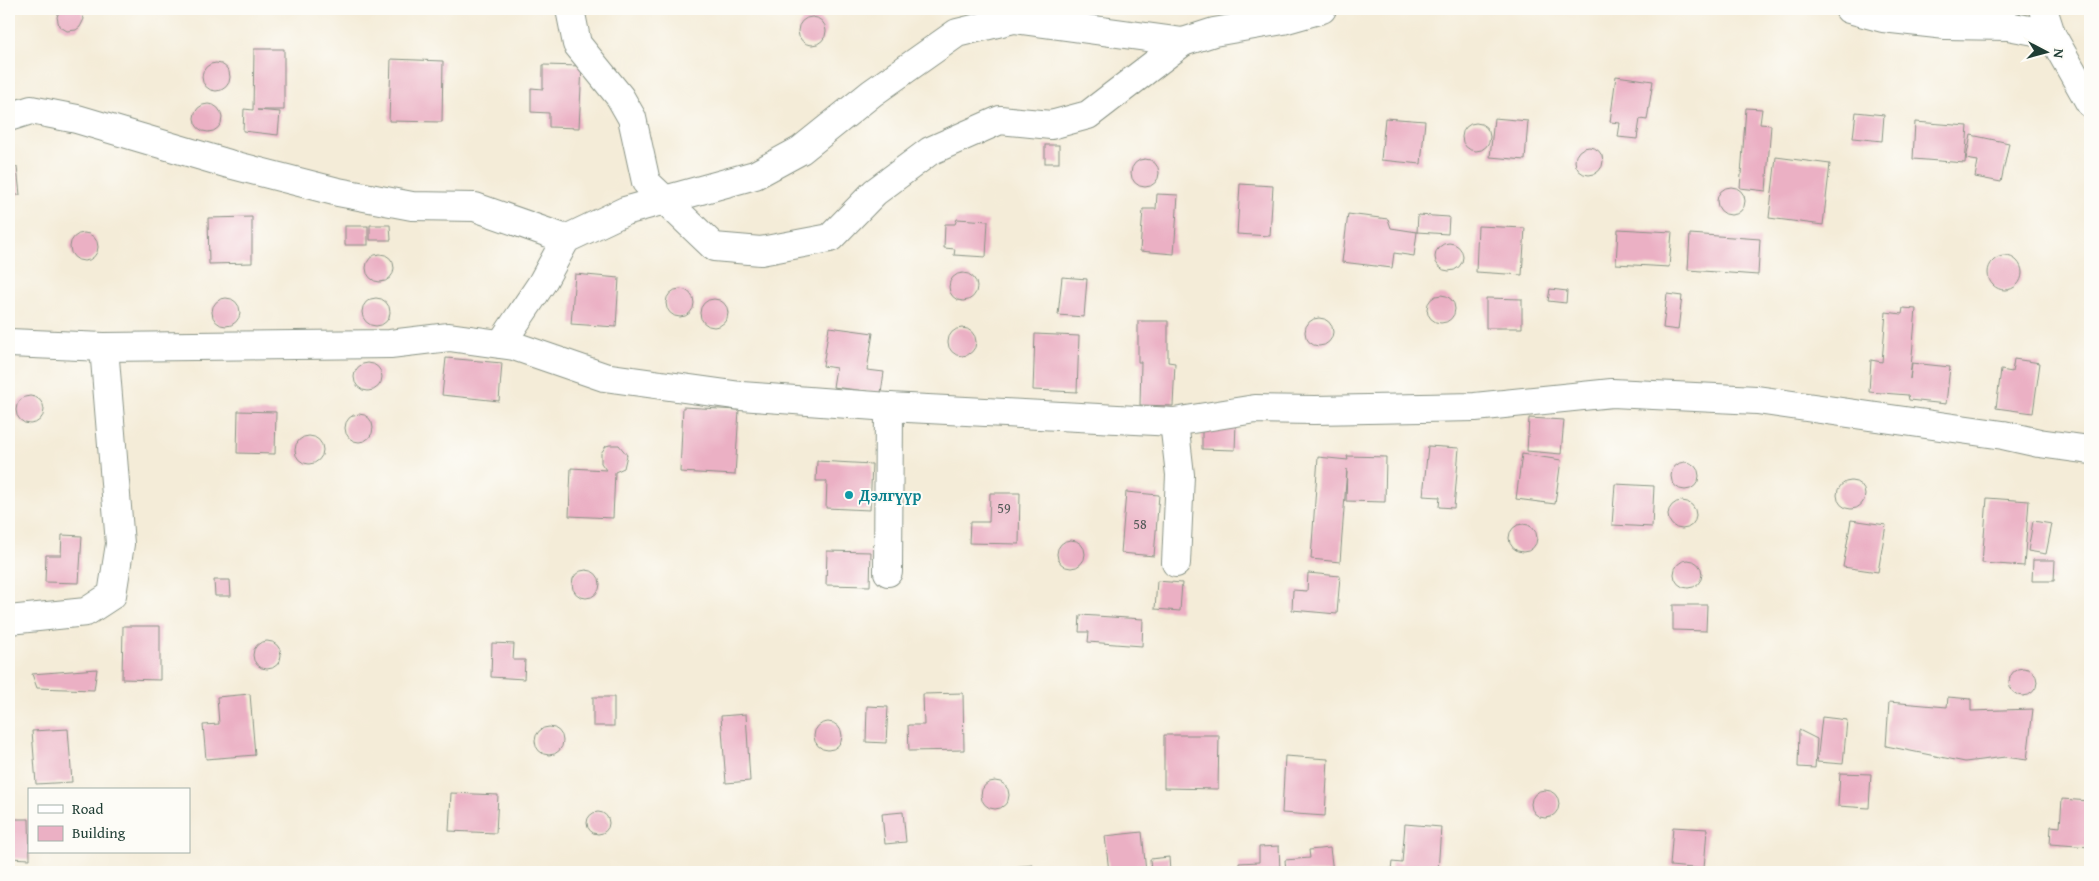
<svg xmlns="http://www.w3.org/2000/svg" width="2099" height="881" viewBox="0 0 2099 881" font-family="'Gentium Book Plus',serif">
<style>
.building{fill:#ebb0c4}
.lines{fill:none;stroke-linecap:round;stroke-linejoin:round}
.street-casing{stroke:#8a9486;stroke-width:30}
.street{stroke:#fff;stroke-width:28}
.culture-dot{fill:#0f9aa8;stroke:#fdfcf7;stroke-width:2}
.labels{text-anchor:middle;stroke-width:4;stroke-linejoin:round;paint-order:stroke}
.number-label{font-size:14px;fill:#525a58}
.culture-label{font-size:16px;font-weight:bold;fill:#0d838f;stroke:#fdfcf7;text-anchor:start}
</style>
<rect width="100%" height="100%" fill="#fdfcf7"/>
<filter id="ink" filterUnits="userSpaceOnUse"><feTurbulence type="fractalNoise" baseFrequency=".02" numOctaves="2"/><feDisplacementMap in="SourceGraphic" scale="10" xChannelSelector="R" yChannelSelector="G"/><feConvolveMatrix kernelMatrix="1 2 1 2 8 2 1 2 1" color-interpolation-filters="sRGB"/></filter>
<filter id="wash" filterUnits="userSpaceOnUse"><feTurbulence type="fractalNoise" baseFrequency=".0096" numOctaves="4" result="noise"/><feDisplacementMap in="SourceGraphic" scale="20" xChannelSelector="R" yChannelSelector="G"/><feGaussianBlur stdDeviation="1.12" result="paint"/><feColorMatrix in="noise" values="0 0 0 0 0 0 0 0 0 0 0 0 0 0 0 0 0 1.4 0 .05"/><feComposite in="paint" operator="in"/></filter>
<g filter="url(#wash)">
<rect width="100%" height="100%" fill="#f4ecd8"/>
<g id="blocks">
<!-- building -->
<g class="building">
<path d="M60,9H81L84,19L80,27L76,30L67,31L59,26L57,17Z"/>
<circle cx="812" cy="31" r="14"/>
<path d="M254,49H284V110H257L280,112L278,135L243,131L244,109L253,110Z"/>
<path d="M391,59L443,61L442,122L389,121Z"/>
<circle cx="216" cy="77" r="14"/>
<path d="M543,65L582,66L579,128L549,127V113L531,112V88L543,89Z"/>
<path d="M1616,76L1653,81L1647,120L1640,119L1637,139L1618,137L1620,123L1610,122Z"/>
<circle cx="208" cy="118" r="14"/>
<path d="M1746,108L1762,109L1760,124L1771,125L1766,191L1740,188Z"/>
<path d="M1856,112L1884,115L1882,141L1853,138Z"/>
<path d="M1385,118L1425,121L1421,164L1381,160Z"/>
<path d="M1494,118L1528,121L1525,160L1490,157Z"/>
<path d="M1915,122L1968,126L1965,163L1913,159Z"/>
<circle cx="1476" cy="137" r="14"/>
<path d="M1971,135L2009,143L2001,182L1975,177L1978,161L1966,159Z"/>
<rect x="1045" y="145" width="14" height="18"/>
<circle cx="1589" cy="161" r="14"/>
<path d="M1776,157L1830,164L1823,225L1769,218Z"/>
<circle cx="1145" cy="173" r="14"/>
<path d="M9,167H17L20,195H9Z"/>
<path d="M1240,184L1273,186L1270,236L1237,234Z"/>
<circle cx="1731" cy="201" r="14"/>
<path d="M1157,194L1178,195L1174,254L1140,251L1143,209H1156Z"/>
<path d="M1348,214L1388,219L1391,228L1417,232L1414,256L1394,253L1392,268L1342,262Z"/>
<path d="M1418,215L1449,217L1448,234L1417,232Z"/>
<path d="M252,217V263L209,264L208,218Z"/>
<path d="M957,219L988,221L986,257L954,255L955,249L944,248L945,224H955Z"/>
<path d="M370,225H390L391,240H370Z"/>
<rect x="345" y="226" width="23" height="19"/>
<path d="M1478,226L1525,228L1522,275L1476,272Z"/>
<path d="M1618,229L1672,232L1669,267L1616,264Z"/>
<circle cx="84" cy="247" r="14"/>
<path d="M1690,234L1760,239L1758,275L1688,270Z"/>
<circle cx="1449" cy="257" r="14"/>
<circle cx="380" cy="268" r="14"/>
<circle cx="2005" cy="273" r="17"/>
<circle cx="963" cy="287" r="14"/>
<path d="M575,274L619,278L616,327L571,324Z"/>
<path d="M1062,277L1087,279L1084,317L1058,315Z"/>
<path d="M1550,289L1567,291L1566,303L1548,301Z"/>
<circle cx="680" cy="303" r="14"/>
<path d="M1667,294L1682,296L1678,330L1663,328Z"/>
<circle cx="1441" cy="309" r="14"/>
<path d="M1486,298L1522,299V328H1486Z"/>
<circle cx="376" cy="312" r="14"/>
<circle cx="226" cy="312" r="14"/>
<circle cx="714" cy="313" r="14"/>
<path d="M1903,308L1916,309L1910,379L1912,363L1950,367L1946,404L1909,400L1908,395L1869,392L1871,360L1882,362L1886,312L1902,314Z"/>
<circle cx="1319" cy="332" r="14"/>
<path d="M1138,321H1168V362L1175,363L1173,406L1140,405L1141,362H1138Z"/>
<path d="M829,327L873,333L867,370L884,372L881,393L833,387L836,368L823,366Z"/>
<circle cx="962" cy="342" r="14"/>
<path d="M1035,334L1079,336L1077,392L1033,390Z"/>
<path d="M446,358L502,363L499,401L442,395Z"/>
<path d="M2014,359L2040,363L2033,413L1996,408L2001,370L2012,372Z"/>
<circle cx="368" cy="377" r="14"/>
<circle cx="30" cy="410" r="14"/>
<path d="M683,407L739,410L735,475L680,472Z"/>
<path d="M238,411L276,412L275,454L237,453Z"/>
<circle cx="359" cy="428" r="14"/>
<path d="M1529,418L1564,420L1561,454L1527,451Z"/>
<path d="M1202,423H1236L1235,450L1202,449Z"/>
<circle cx="309" cy="450" r="14"/>
<path d="M610,445H619L627,455L624,468L615,472L613,518L569,516L571,468L606,470L601,463V453L606,446Z"/>
<path d="M1428,446L1459,448L1454,508L1439,507L1440,497L1423,496Z"/>
<path d="M1522,454L1561,460L1555,504L1516,499Z"/>
<path d="M1347,456L1386,457L1385,502L1346,501L1347,469L1340,562L1311,559L1318,457L1348,460Z"/>
<path d="M817,461L872,464L870,510L826,508L827,481H816Z"/>
<circle cx="1685" cy="476" r="14"/>
<circle cx="1851" cy="495" r="14"/>
<path d="M1615,484L1654,486L1652,527L1612,525Z"/>
<path d="M1126,492L1159,495L1154,556L1121,553Z"/>
<path d="M990,493H1020L1019,544L969,543L970,522H989Z"/>
<path d="M1987,498L2029,501L2024,566L1982,563Z"/>
<circle cx="1682" cy="515" r="14"/>
<path d="M1851,520L1886,525L1878,572L1843,567Z"/>
<path d="M2033,521L2052,524L2046,554L2028,551Z"/>
<circle cx="1523" cy="538" r="14"/>
<path d="M62,535L82,536L79,583L45,582L46,555H61Z"/>
<circle cx="1071" cy="554" r="14"/>
<path d="M827,551L871,552L870,586L826,585Z"/>
<path d="M2033,560H2055L2054,581H2032Z"/>
<circle cx="1688" cy="574" r="14"/>
<circle cx="586" cy="584" r="14"/>
<path d="M1308,573L1340,576L1337,614L1292,610L1293,590L1307,591Z"/>
<path d="M214,580H230L231,596H215Z"/>
<path d="M1157,581L1182,583L1180,611L1155,609Z"/>
<path d="M1673,605H1707L1706,631L1673,630Z"/>
<path d="M1080,615L1143,619L1142,646L1088,642L1089,632H1079Z"/>
<path d="M123,626H160V680L122,679Z"/>
<circle cx="267" cy="655" r="14"/>
<path d="M492,643L514,644L513,660H525L524,679L491,677Z"/>
<circle cx="2023" cy="682" r="14"/>
<path d="M97,669L94,690L37,688L32,674Z"/>
<path d="M963,693L964,750L909,751L908,725H924L923,694Z"/>
<path d="M250,694L255,755L206,759L203,725L219,724L217,697Z"/>
<rect x="593" y="697" width="21" height="29"/>
<path d="M1948,697L1971,699V711L2033,709L2027,760L2005,757L1965,762L1886,746L1889,702L1947,707Z"/>
<path d="M867,706L888,707L886,743L866,742Z"/>
<path d="M746,714L750,781L726,783L721,716Z"/>
<path d="M1822,717L1847,720L1843,764L1817,762Z"/>
<circle cx="828" cy="736" r="14"/>
<circle cx="549" cy="741" r="14"/>
<path d="M68,729L72,782L36,784L32,731Z"/>
<path d="M1799,730L1817,739L1815,768L1798,767Z"/>
<path d="M1164,735H1219L1218,789L1164,788Z"/>
<path d="M1285,756L1328,759L1325,816L1282,813Z"/>
<path d="M1840,773L1871,774L1869,808L1838,806Z"/>
<circle cx="995" cy="795" r="14"/>
<circle cx="1545" cy="804" r="14"/>
<path d="M451,793L498,795L496,833L449,831Z"/>
<path d="M2062,799L2090,801V847L2050,844L2051,826L2060,827Z"/>
<circle cx="598" cy="823" r="11"/>
<path d="M903,812L906,842L885,844L882,814Z"/>
<path d="M9,819H29L30,859L9,858Z"/>
<path d="M1405,824L1441,827L1438,872L1391,870L1392,862L1402,863Z"/>
<path d="M1673,827L1707,829L1704,869L1670,866Z"/>
<path d="M1142,832L1146,872H1109L1105,836Z"/>
<path d="M1279,846L1280,872H1239V863L1259,862V847Z"/>
<path d="M1330,848L1333,872H1286L1285,860L1310,858L1309,850Z"/>
<path d="M1169,857L1170,872H1151L1150,859Z"/>
<path d="M1033,865V872H980L979,870Z"/>
</g>
</g>
</g>
<g filter="url(#ink)">
<use href="#blocks" fill-opacity="0" stroke="#8a9486" stroke-width="1"/>
<g class="lines">
<defs>
<g id="street">
<path d="M570,9L577,44L620,97L632,118L646,182L714,247L761,251L830,238L875,192L930,151L1000,120L1051,125L1088,115L1183,42"/>
<path d="M1849,9L1883,18L1946,25L2008,26L2051,34"/>
<path d="M2043,9L2051,34L2090,103"/>
<path d="M9,117L31,110L77,119L229,164L338,192L412,206L475,207L566,239"/>
<path d="M9,343L104,347L390,344L449,337L514,346L604,377L741,396L889,407L1174,422L1255,409L1315,410L1475,407L1612,393L1757,400L2003,435L2039,443L2090,450"/>
<path d="M501,344L542,283L566,239L625,211L755,175L801,150L872,93L957,33L1014,19L1183,42L1214,32L1283,20L1322,9"/>
<path d="M1174,422L1180,475L1176,563"/>
<path d="M888,572L889,407"/>
<path d="M9,620L86,612L112,595L120,544L104,347"/>
</g>
</defs>
<!-- street casing -->
<use href="#street" class="street-casing"/>
<!-- street -->
<use href="#street" class="street"/>
</g>
</g>
<!-- markers -->
<circle class="culture-dot" cx="849" cy="495" r="5"/>
<g class="labels">
<!-- number labels -->
<g class="number-label">
<text x="1004" y="513">59</text>
<text x="1140" y="529">58</text>
</g>
<!-- culture labels -->
<g class="culture-label">
<text x="859" y="501">Дэлгүүр</text>
</g>
</g>
<!-- margin -->
<rect width="2099" height="881" fill="none" stroke="#fdfcf7" stroke-width="30"/>
<!-- legend -->
<rect x="28" y="788" width="162" height="65" fill="#fdfcf7" stroke="#a4b0a9"/>
<rect x="38" y="805" width="25" height="8" fill="#ffffff" stroke="#a4b0a9"/>
<text x="72" y="814" font-size="15" fill="#1f3d34">Road</text>
<rect x="38" y="826" width="25" height="15" fill="#ebb0c4" stroke="#a4b0a9"/>
<text x="72" y="838" font-size="15" fill="#1f3d34">Building</text>
<!-- north arrow -->
<g transform="translate(2046 52) rotate(96)" stroke="#fdfcf7" stroke-width="4" paint-order="stroke">
<path d="M0-4L9 19L0 12L-9 19Z" fill="#1f3d34"/>
<text y="-8" font-size="14" font-weight="bold" text-anchor="middle" fill="#1f3d34">N</text>
</g>
</svg>
